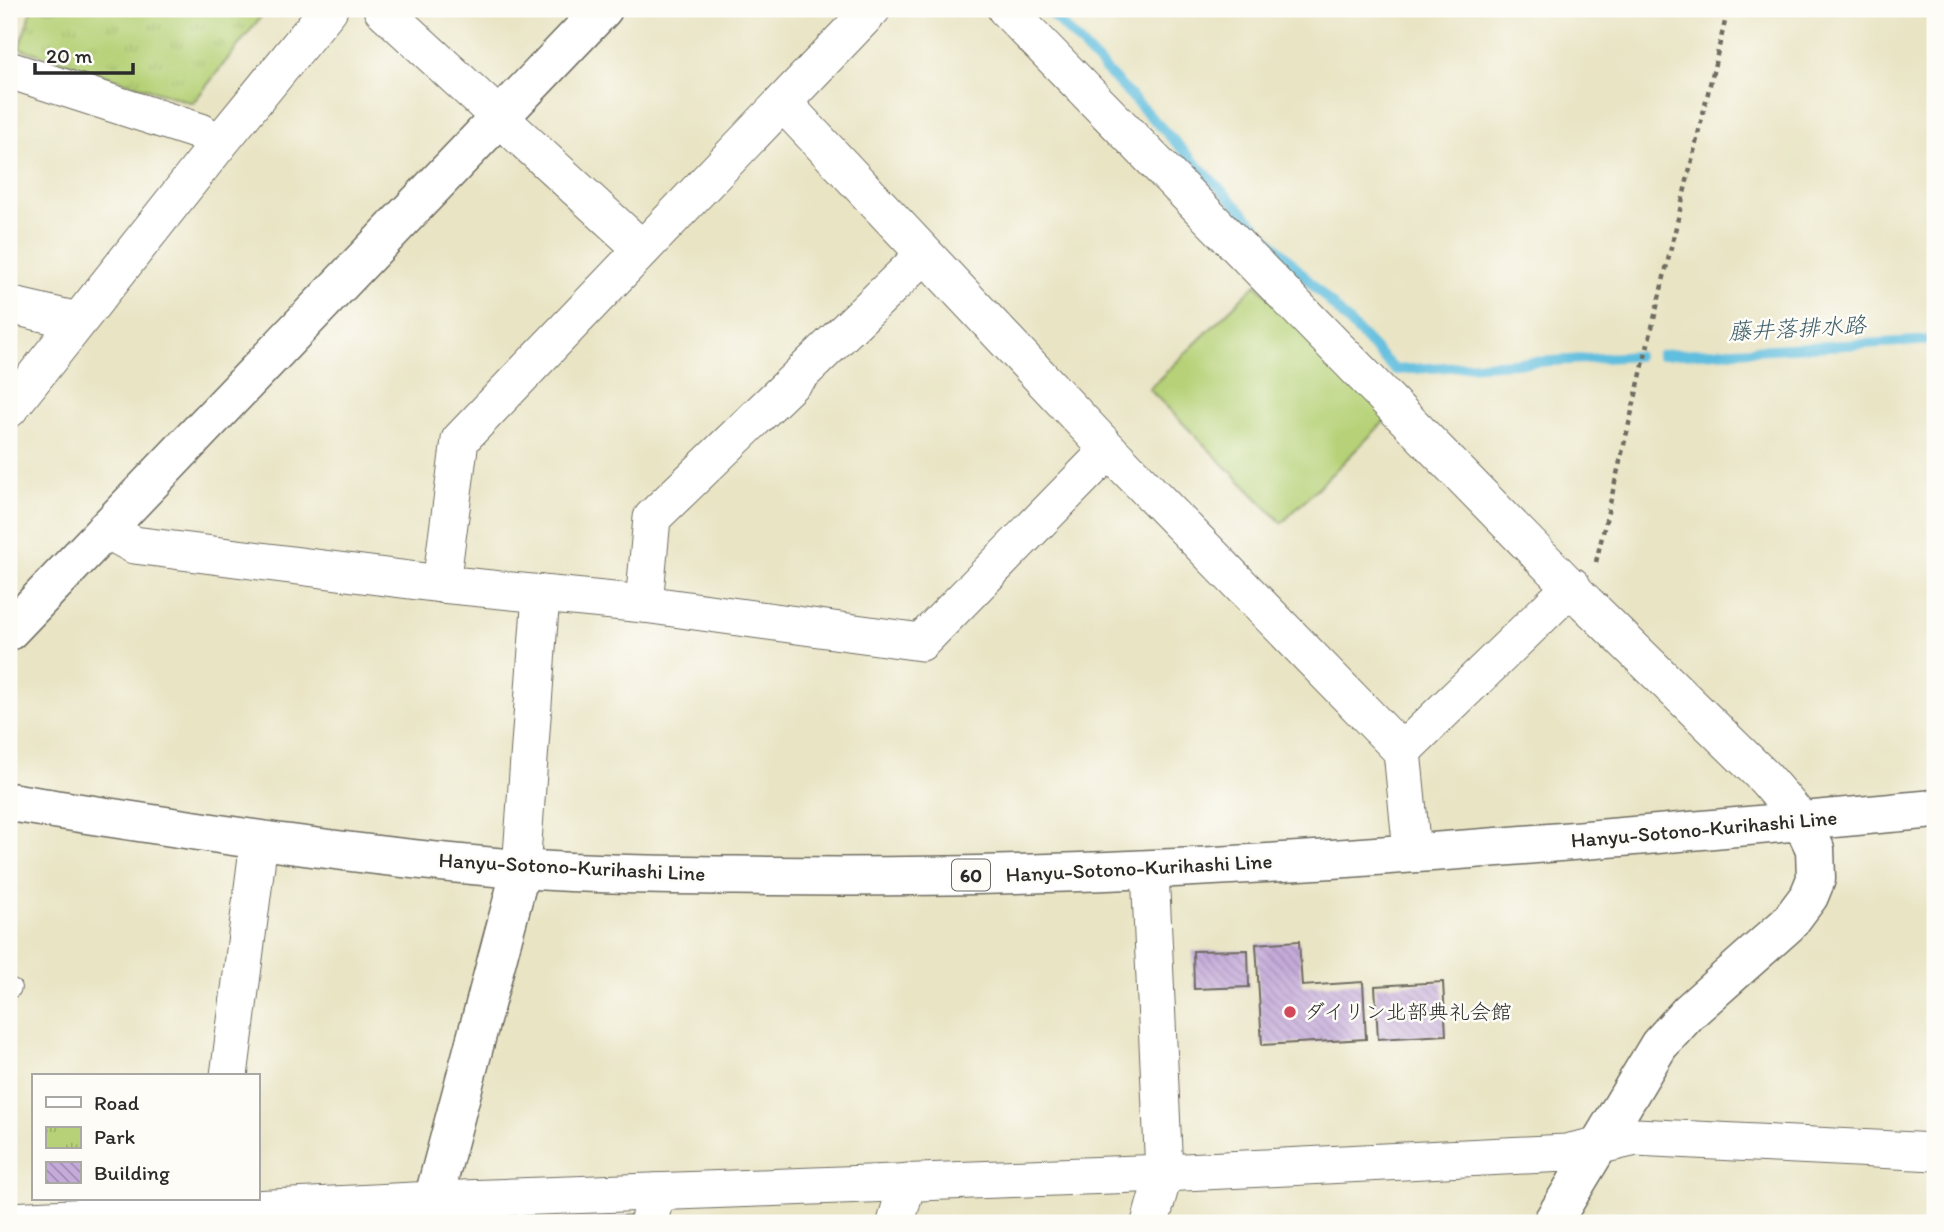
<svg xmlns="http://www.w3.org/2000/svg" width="1944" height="1232" viewBox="0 0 1944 1232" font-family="Itim,'Klee One',sans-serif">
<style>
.grass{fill:#b6d177;stroke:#707e51;stroke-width:2}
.park{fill:url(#park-tufts);stroke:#707e51;stroke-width:2}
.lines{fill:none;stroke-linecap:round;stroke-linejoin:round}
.stream{stroke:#60bede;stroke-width:10}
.building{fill:url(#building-back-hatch)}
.service-casing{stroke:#6e6c61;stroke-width:20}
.minor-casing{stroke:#6e6c61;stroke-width:39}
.tertiary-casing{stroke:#6e6c61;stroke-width:41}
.primary-casing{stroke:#6e6c61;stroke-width:41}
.path{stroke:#6e6c61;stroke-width:4.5;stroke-dasharray:5 5;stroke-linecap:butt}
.service{stroke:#fff;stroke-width:18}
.minor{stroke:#fff;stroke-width:37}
.tertiary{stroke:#fff;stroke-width:38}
.primary{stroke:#fff;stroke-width:38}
.poi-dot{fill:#d1495b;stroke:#fdfcf7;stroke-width:2.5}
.labels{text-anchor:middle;stroke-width:5;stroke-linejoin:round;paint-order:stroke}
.shield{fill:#fdfcf7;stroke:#6a6a68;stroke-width:2}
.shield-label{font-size:19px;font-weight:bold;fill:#2b2b2b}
.street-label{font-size:21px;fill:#2b2b2b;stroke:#fdfcf7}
.poi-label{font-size:21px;fill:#2b2b2b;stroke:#fdfcf7;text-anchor:start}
.water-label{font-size:23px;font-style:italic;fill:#3e5e6a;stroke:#fdfcf7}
</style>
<defs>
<pattern id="park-tufts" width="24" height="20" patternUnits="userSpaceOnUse" patternTransform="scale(1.75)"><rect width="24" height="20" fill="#b6d177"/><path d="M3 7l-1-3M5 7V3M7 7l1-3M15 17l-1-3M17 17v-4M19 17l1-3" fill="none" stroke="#9db467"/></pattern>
<pattern id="building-back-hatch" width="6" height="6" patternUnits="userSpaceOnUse" patternTransform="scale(1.75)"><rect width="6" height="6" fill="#c5abda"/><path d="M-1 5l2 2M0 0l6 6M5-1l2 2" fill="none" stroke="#a08bb1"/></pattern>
</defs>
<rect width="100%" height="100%" fill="#fdfcf7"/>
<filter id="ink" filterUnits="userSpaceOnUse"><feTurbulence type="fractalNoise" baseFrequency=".0143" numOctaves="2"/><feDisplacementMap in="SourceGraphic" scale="14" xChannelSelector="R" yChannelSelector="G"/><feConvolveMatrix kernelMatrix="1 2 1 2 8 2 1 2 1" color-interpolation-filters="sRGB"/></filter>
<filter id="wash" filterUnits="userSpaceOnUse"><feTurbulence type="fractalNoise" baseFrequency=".00686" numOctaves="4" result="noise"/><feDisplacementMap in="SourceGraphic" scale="28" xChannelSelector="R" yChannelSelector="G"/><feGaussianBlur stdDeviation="1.57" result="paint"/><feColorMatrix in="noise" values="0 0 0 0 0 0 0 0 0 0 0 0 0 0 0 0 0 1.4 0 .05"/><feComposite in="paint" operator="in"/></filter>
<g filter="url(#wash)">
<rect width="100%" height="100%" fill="#e9e4c4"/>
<!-- grass -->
<path class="grass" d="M1256,284L1389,417L1282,523L1149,389Z"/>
<!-- park -->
<path class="park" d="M32,9H267L193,103L19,48Z"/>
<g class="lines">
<!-- stream -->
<g class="stream">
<path d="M1047,9L1395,370L1637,356"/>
<path d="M1661,355L1935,340"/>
</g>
</g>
<g id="blocks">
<!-- building -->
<g class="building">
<path d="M1299,941L1302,986L1363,982L1366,1039L1262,1045L1256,944Z"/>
<path d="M1248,950L1249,987L1194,989L1193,951Z"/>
<path d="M1443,982L1446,1035L1378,1039L1375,986Z"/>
<path d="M635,1215L633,1223H549V1221Z"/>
</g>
</g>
</g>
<g filter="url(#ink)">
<use href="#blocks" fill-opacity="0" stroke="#6e6c61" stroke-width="2"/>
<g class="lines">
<defs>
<path id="service" d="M9,987L12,988"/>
<g id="minor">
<path d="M382,9L642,249"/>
<path d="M1006,9L1586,603L1765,778L1802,821"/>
<path d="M9,70L201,132L218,145"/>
<path d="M783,103L1109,450L1402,751L1412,852"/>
<path d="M9,305L78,321"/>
<path d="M9,409L218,145L329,9"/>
<path d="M105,529L134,545L441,584L644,604L921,642L1109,450"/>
<path d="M441,584L460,440L872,9"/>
<path d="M644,604L652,518L924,255"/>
<path d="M1402,751L1572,586"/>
<path d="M521,869L541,594"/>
<path d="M229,1076L259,841"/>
<path d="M9,1221L434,1200L1164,1173L1566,1153L1636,1137L1935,1152"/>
<path d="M648,1223L657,1192"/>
<path d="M896,1223L907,1182"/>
<path d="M1150,1223L1164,1173L1150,870"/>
</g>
<g id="tertiary">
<path d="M9,631L603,9"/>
<path d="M427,1223L521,869"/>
<path d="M1552,1223L1659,1045L1689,1012L1788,924L1809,896L1816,879L1815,849L1802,821"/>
</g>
<path id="primary" d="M9,802C178,828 348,856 519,869C603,875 688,875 772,876C1160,881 1549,844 1935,809"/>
</defs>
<!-- service casing -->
<use href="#service" class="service-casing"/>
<!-- minor casing -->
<use href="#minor" class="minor-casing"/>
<!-- tertiary casing -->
<use href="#tertiary" class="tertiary-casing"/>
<!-- primary casing -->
<use href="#primary" class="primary-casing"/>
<!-- path -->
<path class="path" d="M1596,562L1728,9"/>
<!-- service -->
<use href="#service" class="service"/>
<!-- minor -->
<use href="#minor" class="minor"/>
<!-- tertiary -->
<use href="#tertiary" class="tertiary"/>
<!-- primary -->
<use href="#primary" class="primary"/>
</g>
</g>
<!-- markers -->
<circle class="poi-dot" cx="1290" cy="1012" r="7"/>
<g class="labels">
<!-- shield labels -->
<rect class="shield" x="952" y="859.5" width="38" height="31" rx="5"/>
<g class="shield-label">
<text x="971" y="882">60</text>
</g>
<!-- street labels -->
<g class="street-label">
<text transform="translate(1704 829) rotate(-5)" y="7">Hanyu-Sotono-Kurihashi Line</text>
<text transform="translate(572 867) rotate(3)" y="7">Hanyu-Sotono-Kurihashi Line</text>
<text transform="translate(1139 868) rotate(-3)" y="7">Hanyu-Sotono-Kurihashi Line</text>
</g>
<!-- poi labels -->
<g class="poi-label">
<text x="1304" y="1019">ダイリン北部典礼会館</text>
</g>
<!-- water labels -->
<g class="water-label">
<text transform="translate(1797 328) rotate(-3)" y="8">藤井落排水路</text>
</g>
</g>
<!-- margin -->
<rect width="1944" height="1232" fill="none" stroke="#fdfcf7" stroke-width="35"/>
<!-- legend -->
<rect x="32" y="1074" width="228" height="126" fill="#fdfcf7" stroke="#a9a8a5" stroke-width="2"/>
<rect x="46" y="1097" width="35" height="10" fill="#ffffff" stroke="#a9a8a5" stroke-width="2"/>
<text x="94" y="1110" font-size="21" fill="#2b2b2b">Road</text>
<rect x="46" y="1127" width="35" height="21" fill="url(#park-tufts)" stroke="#a9a8a5" stroke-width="2"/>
<text x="94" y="1144" font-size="21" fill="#2b2b2b">Park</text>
<rect x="46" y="1162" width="35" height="21" fill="url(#building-back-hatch)" stroke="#a9a8a5" stroke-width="2"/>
<text x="94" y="1180" font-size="21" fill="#2b2b2b">Building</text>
<!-- scale -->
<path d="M35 63v10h98v-10" fill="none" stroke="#2b2b2b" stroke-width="3.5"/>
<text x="46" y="63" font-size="21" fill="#2b2b2b" stroke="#fdfcf7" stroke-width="5" paint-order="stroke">20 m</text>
</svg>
